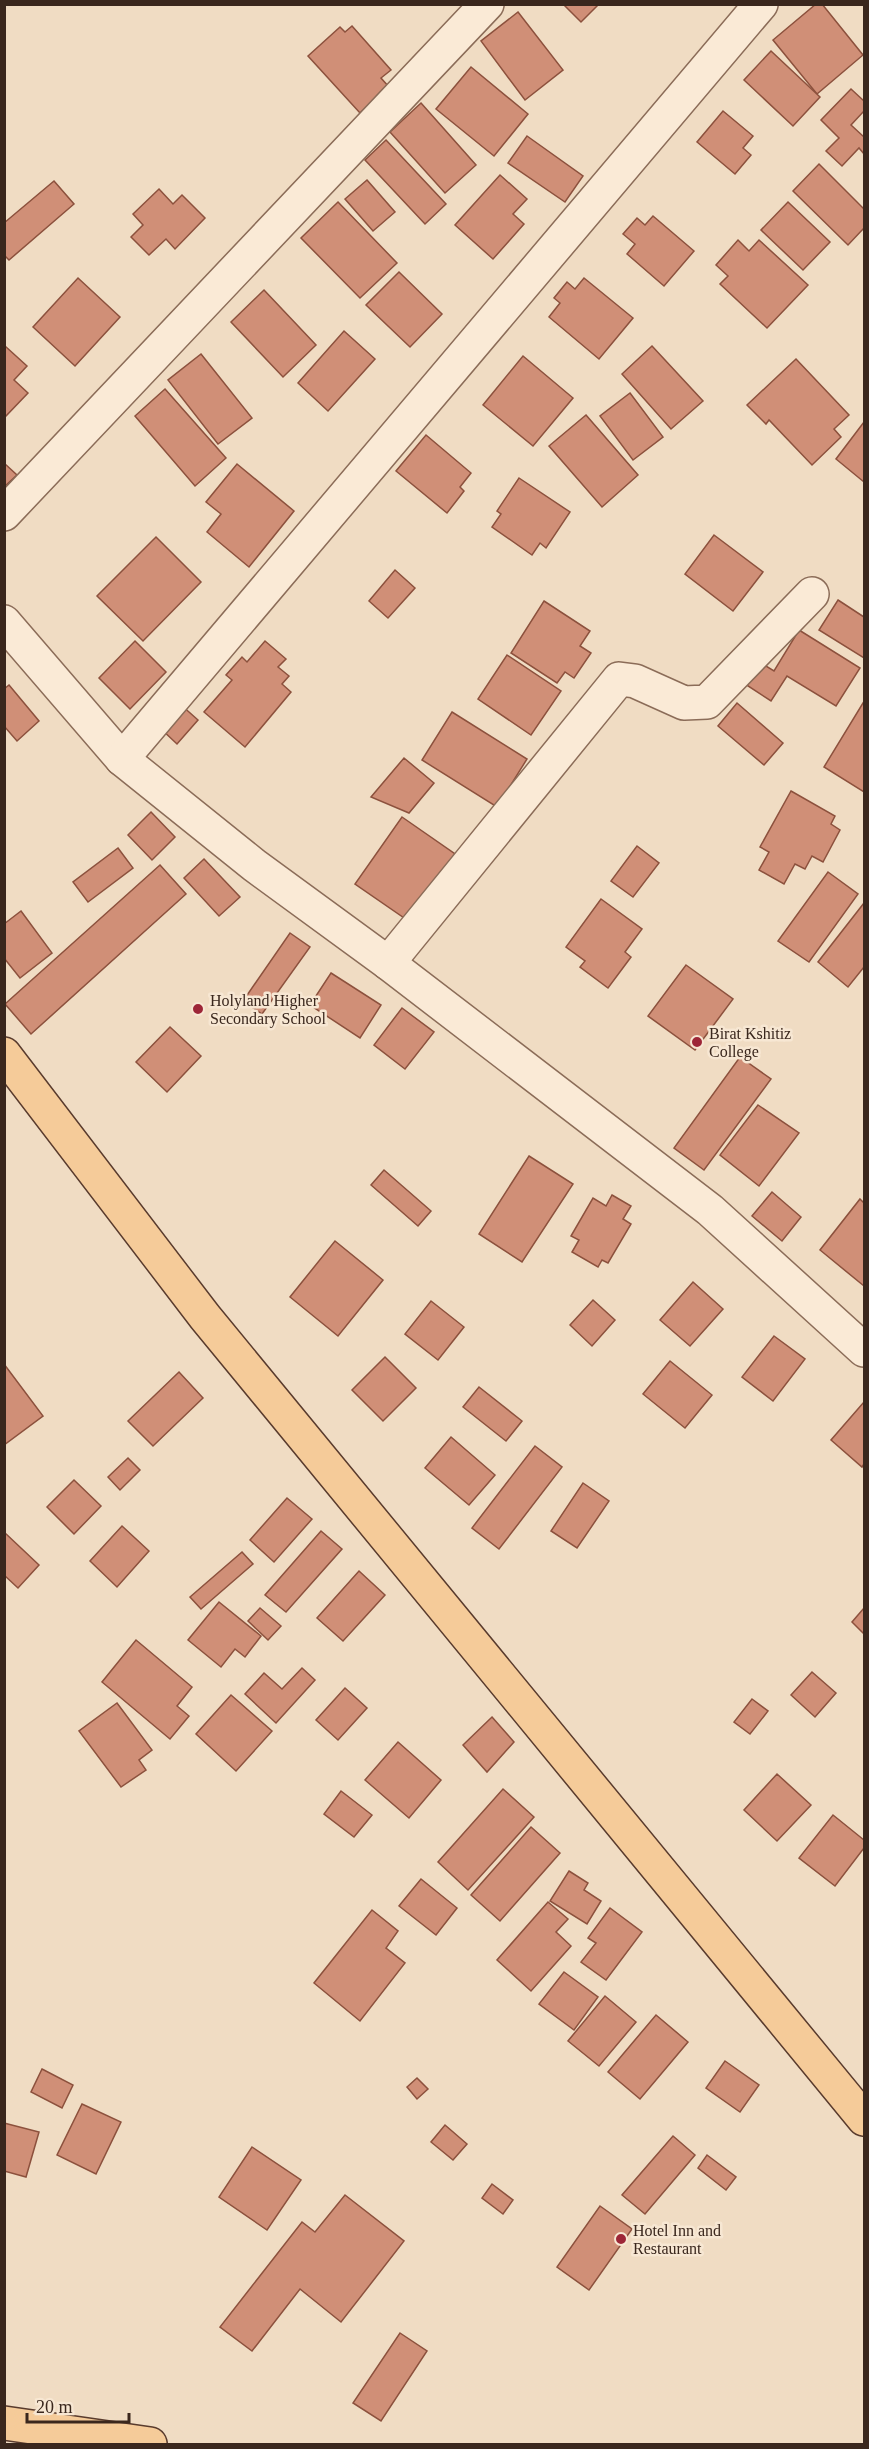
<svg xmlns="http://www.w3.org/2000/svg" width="869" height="2449" viewBox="0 0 869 2449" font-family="Georgia,serif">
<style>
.building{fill:#d08f77;stroke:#8c513d;stroke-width:1.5}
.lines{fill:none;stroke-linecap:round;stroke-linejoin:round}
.minor-casing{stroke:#8b6c58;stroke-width:36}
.major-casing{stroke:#593b2d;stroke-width:36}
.minor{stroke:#faead6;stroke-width:33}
.major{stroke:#f5cb99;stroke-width:33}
.poi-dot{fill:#9d2637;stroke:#f7e7d3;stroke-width:2}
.labels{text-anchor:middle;stroke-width:5;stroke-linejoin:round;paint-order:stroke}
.poi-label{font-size:16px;fill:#3a271d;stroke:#f7e7d3;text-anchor:start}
</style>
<rect width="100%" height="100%" fill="#f0dcc3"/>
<!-- building -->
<g class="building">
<path d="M563,4H599L581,22Z"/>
<path d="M816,4H822L863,55L817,94L773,40Z"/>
<path d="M518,12L563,70L525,100L481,41Z"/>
<path d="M352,26L391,70L381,78L389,87L360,113L308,56L340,27L345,32Z"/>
<path d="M771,51L820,97L793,126L744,80Z"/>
<path d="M471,67L528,114L494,156L436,109Z"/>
<path d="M851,89L864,101V111L851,125L864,137V154L859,148L842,166L826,151L839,138L821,120Z"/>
<path d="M421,103L476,165L445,193L390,132Z"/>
<path d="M723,111L753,136L743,148L751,155L735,174L697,142Z"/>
<path d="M527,136L583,176L565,202L508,163Z"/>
<path d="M386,140L446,204L425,224L365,160Z"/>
<path d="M819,164L864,209V228L848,245L793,191Z"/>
<path d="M500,175L527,199L513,214L524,224L493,259L455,225Z"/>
<path d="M367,180L395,212L373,231L345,199Z"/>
<path d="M54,181L74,204L9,260L4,255V223Z"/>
<path d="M159,189L173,204L182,195L205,218L175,249L166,239L149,255L131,237L143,225L133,214Z"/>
<path d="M338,202L397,263L360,298L301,238Z"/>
<path d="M788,202L830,242L803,270L761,230Z"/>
<path d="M653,216L694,251L664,286L627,254L635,244L623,234L637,218L645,225Z"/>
<path d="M738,240L749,251L759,240L808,285L767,328L720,284L728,276L716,265Z"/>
<path d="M399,272L442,314L410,347L366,305Z"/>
<path d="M78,278L120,317L75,366L33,327Z"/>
<path d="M584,278L633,318L599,359L549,317L560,303L554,298L567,282L575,289Z"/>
<path d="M264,290L316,345L283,377L231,322Z"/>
<path d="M344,331L375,359L328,411L298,383Z"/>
<path d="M5,346L27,366L14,380L28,393L4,418Z"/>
<path d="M652,346L703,401L671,429L622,374Z"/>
<path d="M201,354L252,418L218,444L168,380Z"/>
<path d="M523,356L573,398L533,446L483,405Z"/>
<path d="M796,359L849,415L834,429L841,437L812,465L769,420L766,424L747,405Z"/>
<path d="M165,389L226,458L195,486L135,416Z"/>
<path d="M630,393L663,437L633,460L600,416Z"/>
<path d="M586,415L638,475L602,507L549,446Z"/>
<path d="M864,422V482L836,459Z"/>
<path d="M426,435L471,473L460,487L464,491L447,513L396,471Z"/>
<path d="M4,463L17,475L4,487Z"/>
<path d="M237,464L294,511L249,567L207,532L221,514L206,502Z"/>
<path d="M519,478L570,512L546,548L540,543L532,555L492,527L501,514L497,511Z"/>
<path d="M714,535L763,572L733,611L685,574Z"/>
<path d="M156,537L201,582L143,641L97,596Z"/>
<path d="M395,570L415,588L388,618L369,601Z"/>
<path d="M838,600L864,617V658L819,630Z"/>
<path d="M544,601L590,631L580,646L591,653L574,678L565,672L557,683L511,653Z"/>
<path d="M799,630L860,668L836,706L787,676L771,701L742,682L756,660L774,671Z"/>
<path d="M135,641L166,672L130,709L99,678Z"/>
<path d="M265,641L286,659L278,667L289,676L282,684L291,692L245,747L204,712L232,680L226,675L242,657L247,662Z"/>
<path d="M507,655L561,691L531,735L478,699Z"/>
<path d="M9,685L39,721L17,741L4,726V689Z"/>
<path d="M737,703L783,743L764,765L718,726Z"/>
<path d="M863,703L864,704V792L824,767Z"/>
<path d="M180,704L198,720L177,744L159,727Z"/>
<path d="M452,712L527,759L497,807L422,760Z"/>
<path d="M404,758L434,783L409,813L371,797Z"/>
<path d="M791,791L835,816L831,824L840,830L823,862L812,856L805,869L795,864L784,884L759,870L769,852L760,847Z"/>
<path d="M151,812L175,837L152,860L128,835Z"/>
<path d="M402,817L458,856L410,922L355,884Z"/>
<path d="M637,846L659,863L633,897L611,881Z"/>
<path d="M118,848L133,868L88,902L73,882Z"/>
<path d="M204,859L240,897L219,916L184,878Z"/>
<path d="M160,865L186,894L31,1034L5,1004Z"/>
<path d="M828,872L858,894L809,962L778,941Z"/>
<path d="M601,899L642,929L625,952L631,957L608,988L580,967L585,961L566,947Z"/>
<path d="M864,903V967L848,987L818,962Z"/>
<path d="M21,911L52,953L20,978L4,958V924Z"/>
<path d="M290,933L310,947L262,1014L243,1001Z"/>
<path d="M686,965L733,999L695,1050L648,1016Z"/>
<path d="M331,973L381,1005L360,1038L310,1005Z"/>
<path d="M402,1008L434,1032L405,1069L374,1045Z"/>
<path d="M170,1027L201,1056L167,1092L136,1062Z"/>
<path d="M740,1057L771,1079L704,1170L674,1148Z"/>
<path d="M758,1105L799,1133L759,1186L720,1155Z"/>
<path d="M529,1156L573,1184L522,1262L479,1234Z"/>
<path d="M384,1170L431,1211L418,1226L371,1185Z"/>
<path d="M772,1192L801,1217L782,1241L752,1216Z"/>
<path d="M612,1195L631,1206L623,1219L631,1224L608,1263L602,1260L598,1267L572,1252L579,1240L571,1236L593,1198L606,1206Z"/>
<path d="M860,1199L864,1203V1286L820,1250Z"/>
<path d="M335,1241L383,1280L338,1336L290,1297Z"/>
<path d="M693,1282L723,1309L690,1346L660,1320Z"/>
<path d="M593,1300L615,1320L592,1346L570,1325Z"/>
<path d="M431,1301L464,1327L438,1360L405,1334Z"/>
<path d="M774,1336L805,1359L773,1401L742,1377Z"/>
<path d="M385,1357L416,1388L383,1421L352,1390Z"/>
<path d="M670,1361L712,1395L685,1428L643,1394Z"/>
<path d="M4,1364L43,1416L4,1445Z"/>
<path d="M179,1372L203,1398L153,1446L128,1421Z"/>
<path d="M479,1387L522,1421L506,1441L463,1407Z"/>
<path d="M864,1402V1464L862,1467L831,1440Z"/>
<path d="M451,1437L495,1475L469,1505L425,1468Z"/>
<path d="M535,1446L562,1467L499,1549L472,1528Z"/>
<path d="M128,1458L140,1470L120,1490L108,1477Z"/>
<path d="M74,1480L101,1506L74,1534L47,1507Z"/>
<path d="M583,1483L609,1501L577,1548L551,1531Z"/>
<path d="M287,1498L312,1519L274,1562L250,1540Z"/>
<path d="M122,1526L149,1551L117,1587L90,1561Z"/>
<path d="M321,1531L342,1549L286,1612L265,1595Z"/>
<path d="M4,1532L39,1565L18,1588L4,1575Z"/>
<path d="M242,1552L253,1564L201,1609L190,1597Z"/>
<path d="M359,1571L385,1595L343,1641L317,1618Z"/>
<path d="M219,1602L261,1636L245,1657L235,1649L221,1667L188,1640Z"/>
<path d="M260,1608L281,1626L268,1640L248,1621Z"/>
<path d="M864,1608V1634L852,1622Z"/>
<path d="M136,1640L192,1687L177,1706L189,1716L170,1739L102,1682Z"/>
<path d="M302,1668L315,1680L276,1723L245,1694L264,1673L282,1689Z"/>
<path d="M812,1672L836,1693L815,1717L791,1695Z"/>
<path d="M345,1688L367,1708L338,1740L316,1720Z"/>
<path d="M231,1695L272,1731L236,1771L196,1734Z"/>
<path d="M752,1699L768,1711L750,1734L734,1722Z"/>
<path d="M117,1703L152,1750L139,1760L146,1770L121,1787L79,1731Z"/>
<path d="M492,1717L514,1742L487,1772L463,1745Z"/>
<path d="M398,1742L441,1780L409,1818L365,1780Z"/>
<path d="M777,1774L811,1805L777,1841L744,1810Z"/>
<path d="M503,1789L534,1817L468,1890L438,1862Z"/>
<path d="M341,1791L372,1815L354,1837L324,1814Z"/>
<path d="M833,1815L864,1840V1848L835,1886L799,1858Z"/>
<path d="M531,1827L560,1853L500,1921L471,1895Z"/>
<path d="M569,1871L588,1883L584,1890L601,1901L587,1924L550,1901Z"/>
<path d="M421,1879L457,1908L436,1935L399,1906Z"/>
<path d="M548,1902L568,1919L556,1932L571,1946L531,1991L497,1960Z"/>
<path d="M610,1908L642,1932L606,1980L581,1962L596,1943L588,1938Z"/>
<path d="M372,1910L398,1931L386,1948L405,1963L360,2021L314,1983Z"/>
<path d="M564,1972L598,1997L574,2030L539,2004Z"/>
<path d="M605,1996L636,2022L599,2066L568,2041Z"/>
<path d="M656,2015L688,2042L640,2099L608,2072Z"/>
<path d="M725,2061L759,2085L740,2112L706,2088Z"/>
<path d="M42,2069L73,2085L62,2108L31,2092Z"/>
<path d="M417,2078L428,2089L417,2099L407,2087Z"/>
<path d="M82,2104L121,2122L96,2174L57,2155Z"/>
<path d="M4,2123L39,2132L26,2177L4,2171Z"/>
<path d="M445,2125L467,2144L453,2160L431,2142Z"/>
<path d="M673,2136L695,2155L645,2214L622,2195Z"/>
<path d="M252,2147L301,2180L267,2230L219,2197Z"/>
<path d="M707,2155L736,2177L726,2190L698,2168Z"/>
<path d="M492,2184L513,2200L503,2214L482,2198Z"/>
<path d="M345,2195L404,2241L341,2322L300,2289L252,2351L220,2327L302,2222L315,2232Z"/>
<path d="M600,2206L632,2229L589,2290L557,2267Z"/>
<path d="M400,2333L427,2351L381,2421L353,2403Z"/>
</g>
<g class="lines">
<defs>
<g id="minor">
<path d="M4,514L487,4"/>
<path d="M4,622L122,759L254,865L388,963L710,1210L864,1350"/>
<path d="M122,759L761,4"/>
<path d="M388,963L619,679L635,681L684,703L707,702L812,594"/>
</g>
<g id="major">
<path d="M4,1054L205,1317L864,2119"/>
<path d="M4,2423L150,2444"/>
</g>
</defs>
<!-- minor casing -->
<use href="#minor" class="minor-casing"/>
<!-- major casing -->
<use href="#major" class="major-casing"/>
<!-- minor -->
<use href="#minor" class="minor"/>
<!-- major -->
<use href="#major" class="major"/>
</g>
<!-- markers -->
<g class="poi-dot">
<circle cx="198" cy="1009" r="6"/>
<circle cx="697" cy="1042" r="6"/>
<circle cx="621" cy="2239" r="6"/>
</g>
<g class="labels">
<!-- poi labels -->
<g class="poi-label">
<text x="210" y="1006">Holyland Higher<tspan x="210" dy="18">Secondary School</tspan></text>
<text x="709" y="1039">Birat Kshitiz<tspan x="709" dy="18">College</tspan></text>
<text x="633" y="2236">Hotel Inn and<tspan x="633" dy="18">Restaurant</tspan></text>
</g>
</g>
<!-- border -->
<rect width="869" height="2449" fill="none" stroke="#3a271d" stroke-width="12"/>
<!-- scale -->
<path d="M27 2413v9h102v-9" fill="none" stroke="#3a271d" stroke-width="3"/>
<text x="36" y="2413" font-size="18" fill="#3a271d" stroke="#f7e7d3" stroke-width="4.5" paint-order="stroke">20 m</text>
</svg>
